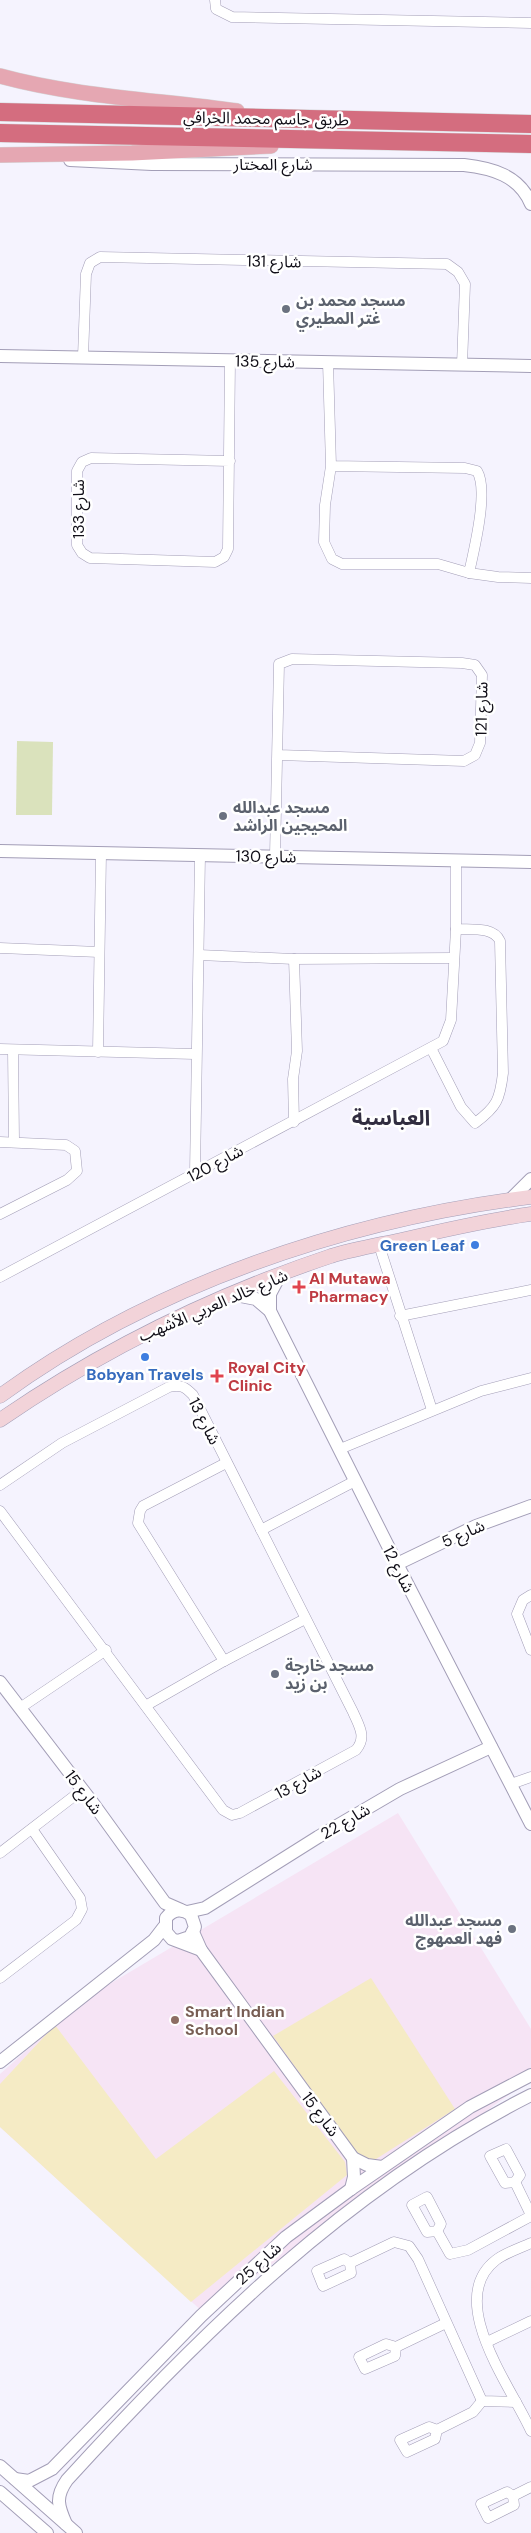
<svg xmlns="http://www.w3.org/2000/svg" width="531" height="2533" viewBox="0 0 531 2533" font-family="'DM Sans','Noto Sans Arabic',sans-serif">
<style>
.education{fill:#f6e4f5}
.green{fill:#dae2bc}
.sand{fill:#f5ebc5}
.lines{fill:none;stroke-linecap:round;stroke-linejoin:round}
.minor-casing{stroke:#a39eb7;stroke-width:11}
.tertiary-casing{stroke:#a39eb7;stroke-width:14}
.secondary-casing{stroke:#a39eb7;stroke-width:15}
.primary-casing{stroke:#d4d4d5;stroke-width:16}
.motorway-casing{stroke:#d4d4d5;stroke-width:19}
.minor{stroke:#fff;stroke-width:10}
.tertiary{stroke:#fff;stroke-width:12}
.secondary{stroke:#f2d3d9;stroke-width:14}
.primary{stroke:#e5a7b2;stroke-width:15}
.motorway{stroke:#d46d7f;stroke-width:18}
.worship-dot{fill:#6b7280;stroke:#fff;stroke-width:2}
.shop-dot{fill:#3f7fe0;stroke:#fff;stroke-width:2}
.health-dot{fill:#e0444e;stroke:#fff;stroke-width:2}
.education-dot{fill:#8d6e63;stroke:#fff;stroke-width:2}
.labels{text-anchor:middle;stroke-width:5;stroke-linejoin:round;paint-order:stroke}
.street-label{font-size:16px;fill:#100e17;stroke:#fff}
.worship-label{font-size:16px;font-weight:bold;fill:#5b616d;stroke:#fff;text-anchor:start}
.shop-label{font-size:16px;font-weight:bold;fill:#366cbe;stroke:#fff;text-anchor:end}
.health-label{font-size:16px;font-weight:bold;fill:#be3a42;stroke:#fff;text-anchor:start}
.education-label{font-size:16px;font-weight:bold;fill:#785e54;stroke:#fff;text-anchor:start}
.district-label{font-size:21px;font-weight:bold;fill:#312d40;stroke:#fff}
</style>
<rect width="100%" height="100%" fill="#f5f3fe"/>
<!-- education -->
<path class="education" d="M398,1813L531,2029V2079L204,2313L0,2127V2074L55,2025L91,1995Z"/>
<!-- green -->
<path class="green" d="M17,741L53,742L52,815H16Z"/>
<!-- sand -->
<g class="sand">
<path d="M371,1978L455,2109L376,2159L368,2160L358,2155L273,2036Z"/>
<path d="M55,2025L156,2159L274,2071L345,2162L347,2175L191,2302L0,2127V2084Z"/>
</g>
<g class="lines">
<defs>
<g id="minor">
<path d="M215,0L216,9L232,17L531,23"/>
<path d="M83,357L86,274L90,263L100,257L447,264L458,272L465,284L462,365"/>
<path d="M328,362L331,466L325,505L324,542L332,559L342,564H438L469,573C474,550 489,490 477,471L465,468L331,466"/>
<path d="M230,461L91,458L82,462L77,471V545L82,553L90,558L215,562L224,557L228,549L230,360"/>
<path d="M469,573L498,577L531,578"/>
<path d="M275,856L279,664L292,659L462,663L475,665L482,675L480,743L475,755L464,761L278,755"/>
<path d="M0,948L99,952"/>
<path d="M199,955L294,959L454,958"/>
<path d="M431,1048L461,1107L475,1123C497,1107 500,1099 503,1073L500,941C493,926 471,930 456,929"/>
<path d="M0,1049L195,1054"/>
<path d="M13,1050L14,1141"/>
<path d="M98,1052L101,853"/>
<path d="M294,1122L293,1079L297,1051L294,959"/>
<path d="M0,1142L66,1145L75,1151L77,1171L67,1180L0,1214"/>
<path d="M195,1173L200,855"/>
<path d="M379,1245L432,1410"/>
<path d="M0,1277L443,1041L451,1020L456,929V861"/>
<path d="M400,1316L531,1290"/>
<path d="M340,1449L481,1391L531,1378"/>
<path d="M0,1485L62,1443L169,1387C181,1384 185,1387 193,1395L353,1712C359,1726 367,1737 356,1750L240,1813L232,1815L223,1810C149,1710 74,1611 0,1511"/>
<path d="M261,1530L355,1481"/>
<path d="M531,1595L523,1600L517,1614L531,1650"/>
<path d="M224,1661L138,1523L140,1511L143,1506L226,1463"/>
<path d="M147,1705L224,1661L305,1619"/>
<path d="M20,1708L106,1650"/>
<path d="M511,1784L531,1777"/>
<path d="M0,1853L82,1790"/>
<path d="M0,1978L76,1920L82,1909L80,1898L32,1829"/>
<path d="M506,2149L520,2175L515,2182L505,2183L490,2156Z"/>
<path d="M515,2182L531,2215"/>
<path d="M427,2197L441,2224L437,2231L427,2232L412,2205Z"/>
<path d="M437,2231L450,2254L468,2250L531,2216"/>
<path d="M531,2243C520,2248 505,2253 496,2260C444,2300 512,2388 531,2431"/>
<path d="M350,2263L351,2273L323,2286L317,2271L344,2259L350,2263L394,2242L409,2246L418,2259L482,2401L516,2402"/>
<path d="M487,2342L531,2321"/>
<path d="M396,2347L395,2356L365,2369L359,2357L386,2344L396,2347L446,2323"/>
<path d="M437,2430L435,2439L407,2452L400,2440L429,2427L437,2430L473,2412L482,2401"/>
<path d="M507,2492L513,2496L514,2505L488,2518L481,2504Z"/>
<path d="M513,2496L531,2487"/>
</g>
<g id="tertiary">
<path d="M70,160L152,164L464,165C491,168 519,175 531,204"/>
<path d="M0,356L531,366"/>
<path d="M0,851L531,862"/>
<path d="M511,1199L531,1179"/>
<path d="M230,1294L256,1299L270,1311L397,1564L531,1824"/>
<path d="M270,1311V1294L280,1275"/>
<path d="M397,1564L476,1526L531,1506"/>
<path d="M0,1682L95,1806L165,1903L181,1910"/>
<path d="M187,1912L205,1908L318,1837L400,1789L491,1747"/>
<path d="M193,1932L201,1950L353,2158L367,2165L382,2167"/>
<path d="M178,1941L190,1937L195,1927L191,1915C182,1908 173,1909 166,1918V1932L172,1939L201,1950"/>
<path d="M0,2062L154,1940L164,1927"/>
<path d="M351,2189L354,2177L353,2158"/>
<path d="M0,2466L76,2533"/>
<path d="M15,2479L29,2481L52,2469L201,2316L286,2237L351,2189L470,2107L531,2075"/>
<path d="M0,2492L47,2533"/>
<path d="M66,2524C58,2506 55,2497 67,2480C203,2331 349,2187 531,2095"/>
</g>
<g id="secondary">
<path d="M0,1396C152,1285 346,1220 531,1197"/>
<path d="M0,1420C102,1350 214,1295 331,1256C354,1249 378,1245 401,1240C444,1230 487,1220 531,1214"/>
</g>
<g id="primary">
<path d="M0,76C77,97 159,100 237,111"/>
<path d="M0,155L132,153L271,146"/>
</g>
<g id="motorway">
<path d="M0,112L531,124"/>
<path d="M0,133L531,144"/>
</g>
</defs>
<!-- minor casing -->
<use href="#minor" class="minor-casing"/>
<!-- tertiary casing -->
<use href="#tertiary" class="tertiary-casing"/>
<!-- secondary casing -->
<use href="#secondary" class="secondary-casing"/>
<!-- primary casing -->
<use href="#primary" class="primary-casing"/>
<!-- motorway casing -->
<use href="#motorway" class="motorway-casing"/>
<!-- minor -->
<use href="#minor" class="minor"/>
<!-- tertiary -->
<use href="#tertiary" class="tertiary"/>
<!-- secondary -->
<use href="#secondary" class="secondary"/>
<!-- primary -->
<use href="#primary" class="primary"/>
<!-- motorway -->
<use href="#motorway" class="motorway"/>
</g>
<!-- markers -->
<g class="worship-dot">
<circle cx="286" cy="309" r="5"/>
<circle cx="223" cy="816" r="5"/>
<circle cx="275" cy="1674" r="5"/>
<circle cx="512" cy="1929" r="5"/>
</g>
<g class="shop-dot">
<circle cx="475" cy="1245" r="5"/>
<circle cx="145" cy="1357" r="5"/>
</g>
<g class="health-dot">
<path d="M296.5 1279.5h5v5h5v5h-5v5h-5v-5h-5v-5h5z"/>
<path d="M214.5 1368.5h5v5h5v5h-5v5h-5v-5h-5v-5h5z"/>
</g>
<circle class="education-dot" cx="175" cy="2020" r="5"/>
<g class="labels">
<!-- street labels -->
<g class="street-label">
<text transform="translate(266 118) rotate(1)" y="6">طريق جاسم محمد الخرافي</text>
<text x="273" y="170">شارع المختار</text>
<text transform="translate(274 261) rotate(1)" y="6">شارع 131</text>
<text transform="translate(265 361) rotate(1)" y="6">شارع 135</text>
<text transform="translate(78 509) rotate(-90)" y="6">شارع 133</text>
<text transform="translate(481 709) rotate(-89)" y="6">شارع 121</text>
<text transform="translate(266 856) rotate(1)" y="6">شارع 130</text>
<text transform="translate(215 1163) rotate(-28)" y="6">شارع 120</text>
<text transform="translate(213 1305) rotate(-23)" y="6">شارع خالد العربي الأشهب</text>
<text transform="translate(205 1421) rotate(63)" y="6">13 شارع</text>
<text transform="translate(463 1533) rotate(-24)" y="6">شارع 5</text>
<text transform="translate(399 1569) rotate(63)" y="6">شارع 12</text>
<text transform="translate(298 1782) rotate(-29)" y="6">شارع 13</text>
<text transform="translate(84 1792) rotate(53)" y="6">شارع 15</text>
<text transform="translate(345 1821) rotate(-30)" y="6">شارع 22</text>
<text transform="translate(321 2114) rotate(53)" y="6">شارع 15</text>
<text transform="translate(258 2263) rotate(-42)" y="6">شارع 25</text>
</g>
<!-- worship labels -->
<g class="worship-label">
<text x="296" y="306">مسجد محمد بن<tspan x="296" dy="18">غتر المطيري</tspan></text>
<text x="233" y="813">مسجد عبدالله<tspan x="233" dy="18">المحيجين الراشد</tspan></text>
<text x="285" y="1671">مسجد خارجة<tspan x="285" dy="18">بن زيد</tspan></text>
<text x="502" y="1926" text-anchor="end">مسجد عبدالله<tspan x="502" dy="18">فهد العمهوج</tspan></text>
</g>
<!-- shop labels -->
<g class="shop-label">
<text x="465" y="1251">Green Leaf</text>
<text x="145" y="1380" text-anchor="middle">Bobyan Travels</text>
</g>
<!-- health labels -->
<g class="health-label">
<text x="309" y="1284">Al Mutawa<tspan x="309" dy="18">Pharmacy</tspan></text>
<text x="228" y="1373">Royal City<tspan x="228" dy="18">Clinic</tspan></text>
</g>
<!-- education labels -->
<g class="education-label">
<text x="185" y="2017">Smart Indian<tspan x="185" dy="18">School</tspan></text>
</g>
<!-- district labels -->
<g class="district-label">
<text x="391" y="1125">العباسية</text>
</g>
</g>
</svg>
